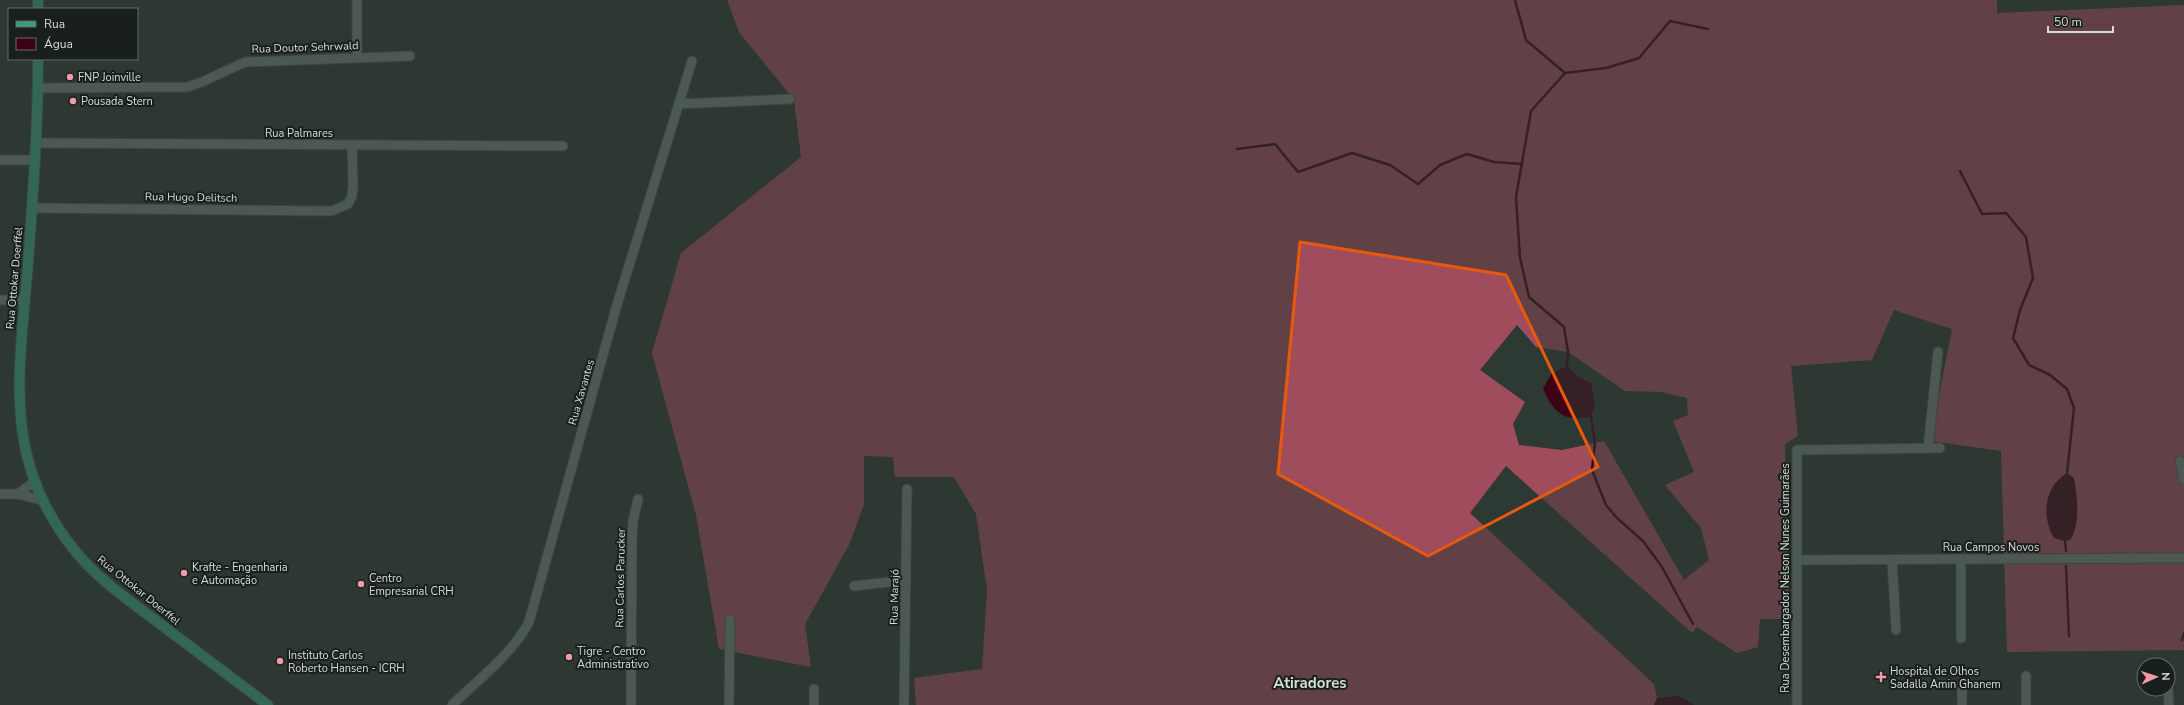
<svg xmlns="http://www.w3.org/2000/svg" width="2184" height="705" viewBox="0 0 2184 705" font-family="'Nunito Sans',sans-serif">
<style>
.forest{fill:#9f4d5d;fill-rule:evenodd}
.water{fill:#3d0315}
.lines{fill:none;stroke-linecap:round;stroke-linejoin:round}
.stream{stroke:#3d0315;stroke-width:2.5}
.minor-casing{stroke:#4b5550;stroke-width:11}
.major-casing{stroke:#4b5550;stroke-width:12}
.minor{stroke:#728079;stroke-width:9}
.major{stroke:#3c9d7e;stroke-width:10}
.marked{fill:none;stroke:#e8590c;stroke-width:3;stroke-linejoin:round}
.poi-dot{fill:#f39aa8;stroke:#191f1c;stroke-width:1.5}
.labels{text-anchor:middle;stroke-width:4;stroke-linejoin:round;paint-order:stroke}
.street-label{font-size:11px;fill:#d6ddd9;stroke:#191f1c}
.poi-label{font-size:11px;fill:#d6ddd9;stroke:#191f1c;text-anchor:start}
.district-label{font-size:15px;font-weight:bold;fill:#d6ddd9;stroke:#191f1c}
</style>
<rect width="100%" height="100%" fill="#2d3933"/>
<!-- forest -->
<path class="forest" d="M727,0H1997V13L2184,5V650L2007,652L2001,451L1930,441L1952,329L1894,310L1872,360L1791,366L1798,436L1785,444L1789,619H1760L1758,647L1737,653L1697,627L1692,633L1506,466L1470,513L1654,684L1657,698L1654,705H916L914,678L982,669L987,590L976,514L954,477H895L893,457L864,456V504L850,543L805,624L811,667L719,649L696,515L652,353L681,253L801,157L794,100L739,32ZM1517,325L1536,347L1568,352L1625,391L1661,392L1687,398L1688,415L1673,421L1694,472L1665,485L1701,528L1709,560L1684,580L1604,441L1562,450L1519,445L1513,424L1525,402L1480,370Z"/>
<!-- water -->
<g class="water">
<path d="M1567,366L1578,377L1591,383L1595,405L1591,417C1564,422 1554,413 1543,389L1551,374Z"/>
<path d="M2067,473L2074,478C2077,496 2081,524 2070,540L2065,541L2054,538C2041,516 2044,487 2067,473Z"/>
<path d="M1679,696L1694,705H1654L1657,698Z"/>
</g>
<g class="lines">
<!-- stream -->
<g class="stream">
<path d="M1515,0L1526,40L1565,73"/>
<path d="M1237,149L1275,144L1298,172L1352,153L1390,165L1418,184L1440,165L1467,154L1494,162L1522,164"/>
<path d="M1960,171L1982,214L2006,213L2026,237L2033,278L2020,310L2013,338L2029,365L2050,375L2067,389L2074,408L2067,473"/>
<path d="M1567,366L1568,352L1564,327L1529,297L1520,258L1516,197L1531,111L1565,73L1606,68L1639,58L1670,21L1708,29"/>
<path d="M1591,417L1595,443L1592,470L1606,505L1617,518L1643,541L1662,567L1693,624"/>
<path d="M2065,541L2066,551"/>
<path d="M2066,566L2069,636"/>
<path d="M2182,640L2184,633"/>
</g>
<defs>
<g id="minor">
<path d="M357,58V0"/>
<path d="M38,88L187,87L202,82L245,62L410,56"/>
<path d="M679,104L790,99"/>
<path d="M36,143L563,146"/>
<path d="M0,160H35"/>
<path d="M32,208L332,211L348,204L352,196L353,185L352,145"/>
<path d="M0,300H25"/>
<path d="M1928,448L1938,352"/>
<path d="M2180,461L2184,480"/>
<path d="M0,494H18L44,501"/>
<path d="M18,494L35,481"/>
<path d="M1797,560L2184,558"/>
<path d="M1892,560L1896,630"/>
<path d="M854,586L906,580"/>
<path d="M1961,638V559"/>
<path d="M2026,676V705"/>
<path d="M1962,685V705"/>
<path d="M814,689V705"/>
<path d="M2168,689L2169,705"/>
<path d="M452,705C479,679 511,655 529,622L616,308L692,61"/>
<path d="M631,705L632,541L633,521L638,499"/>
<path d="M729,705L730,620"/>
<path d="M904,705L907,489"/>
<path d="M1797,705V450L1940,448"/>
</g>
<g id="major">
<path d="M38,0V9"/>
<path d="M38,59C38,127 33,195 28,263C20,370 0,460 76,552C99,580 130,601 159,623C195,650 232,678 268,705"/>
</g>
</defs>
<!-- minor casing -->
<use href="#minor" class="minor-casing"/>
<!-- major casing -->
<use href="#major" class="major-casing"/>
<!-- minor -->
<use href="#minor" class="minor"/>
<!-- major -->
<use href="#major" class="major"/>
</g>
<!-- marked area -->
<path d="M0 0H2184V705H0ZM1300,242L1506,275L1598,467L1428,556L1278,474Z" fill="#2d3933" fill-opacity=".55" fill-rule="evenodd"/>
<path class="marked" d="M1300,242L1506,275L1598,467L1428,556L1278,474Z"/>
<!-- markers -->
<g class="poi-dot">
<circle cx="70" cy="77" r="4"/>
<circle cx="73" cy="101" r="4"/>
<circle cx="184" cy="573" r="4"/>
<circle cx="361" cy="584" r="4"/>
<circle cx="569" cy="657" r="4"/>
<circle cx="280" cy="661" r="4"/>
<path d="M1879 671h4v4h4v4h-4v4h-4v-4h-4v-4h4z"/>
</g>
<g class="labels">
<!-- street labels -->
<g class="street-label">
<text transform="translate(305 47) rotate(-2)" y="4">Rua Doutor Sehrwald</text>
<text x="299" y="137">Rua Palmares</text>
<text transform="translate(191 197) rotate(1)" y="4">Rua Hugo Delitsch</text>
<text transform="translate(14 278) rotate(-85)" y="4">Rua Ottokar Doerffel</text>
<text transform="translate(581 392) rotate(-74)" y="4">Rua Xavantes</text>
<text x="1991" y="551">Rua Campos Novos</text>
<text transform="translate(620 578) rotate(-89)" y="4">Rua Carlos Parucker</text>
<text transform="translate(1785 578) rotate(-90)" y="4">Rua Desembargador Nelson Nunes Guimarães</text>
<text transform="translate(139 590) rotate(39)" y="4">Rua Ottokar Doerffel</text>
<text transform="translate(894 597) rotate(-89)" y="4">Rua Marajó</text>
</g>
<!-- poi labels -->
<g class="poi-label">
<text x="78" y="81">FNP Joinville</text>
<text x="81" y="105">Pousada Stern</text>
<text x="192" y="571">Krafte - Engenharia<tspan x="192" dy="13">e Automação</tspan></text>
<text x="369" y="582">Centro<tspan x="369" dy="13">Empresarial CRH</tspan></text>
<text x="577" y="655">Tigre - Centro<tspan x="577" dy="13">Administrativo</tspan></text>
<text x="288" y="659">Instituto Carlos<tspan x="288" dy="13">Roberto Hansen - ICRH</tspan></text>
<text x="1890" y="675">Hospital de Olhos<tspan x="1890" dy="13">Sadalla Amin Ghanem</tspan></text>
</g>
<!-- district labels -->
<g class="district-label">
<text x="1310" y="688">Atiradores</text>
</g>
</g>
<!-- legend -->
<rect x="8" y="8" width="130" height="52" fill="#191f1c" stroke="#656b68"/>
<rect x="16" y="21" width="20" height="6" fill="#3c9d7e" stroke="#656b68"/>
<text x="44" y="28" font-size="12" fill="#d6ddd9">Rua</text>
<rect x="16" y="38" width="20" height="12" fill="#3d0315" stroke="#656b68"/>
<text x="44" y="48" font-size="12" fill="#d6ddd9">Água</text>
<!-- north arrow -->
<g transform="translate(2156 677) rotate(87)"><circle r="19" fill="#191f1c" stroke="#656b68"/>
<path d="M0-3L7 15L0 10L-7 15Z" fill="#f39aa8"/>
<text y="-6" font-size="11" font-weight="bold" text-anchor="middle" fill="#d6ddd9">N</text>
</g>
<!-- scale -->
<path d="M2048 26v6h65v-6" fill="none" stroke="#d6ddd9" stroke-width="2"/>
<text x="2054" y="26" font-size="12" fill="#d6ddd9" stroke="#191f1c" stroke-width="3" paint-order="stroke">50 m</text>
</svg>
